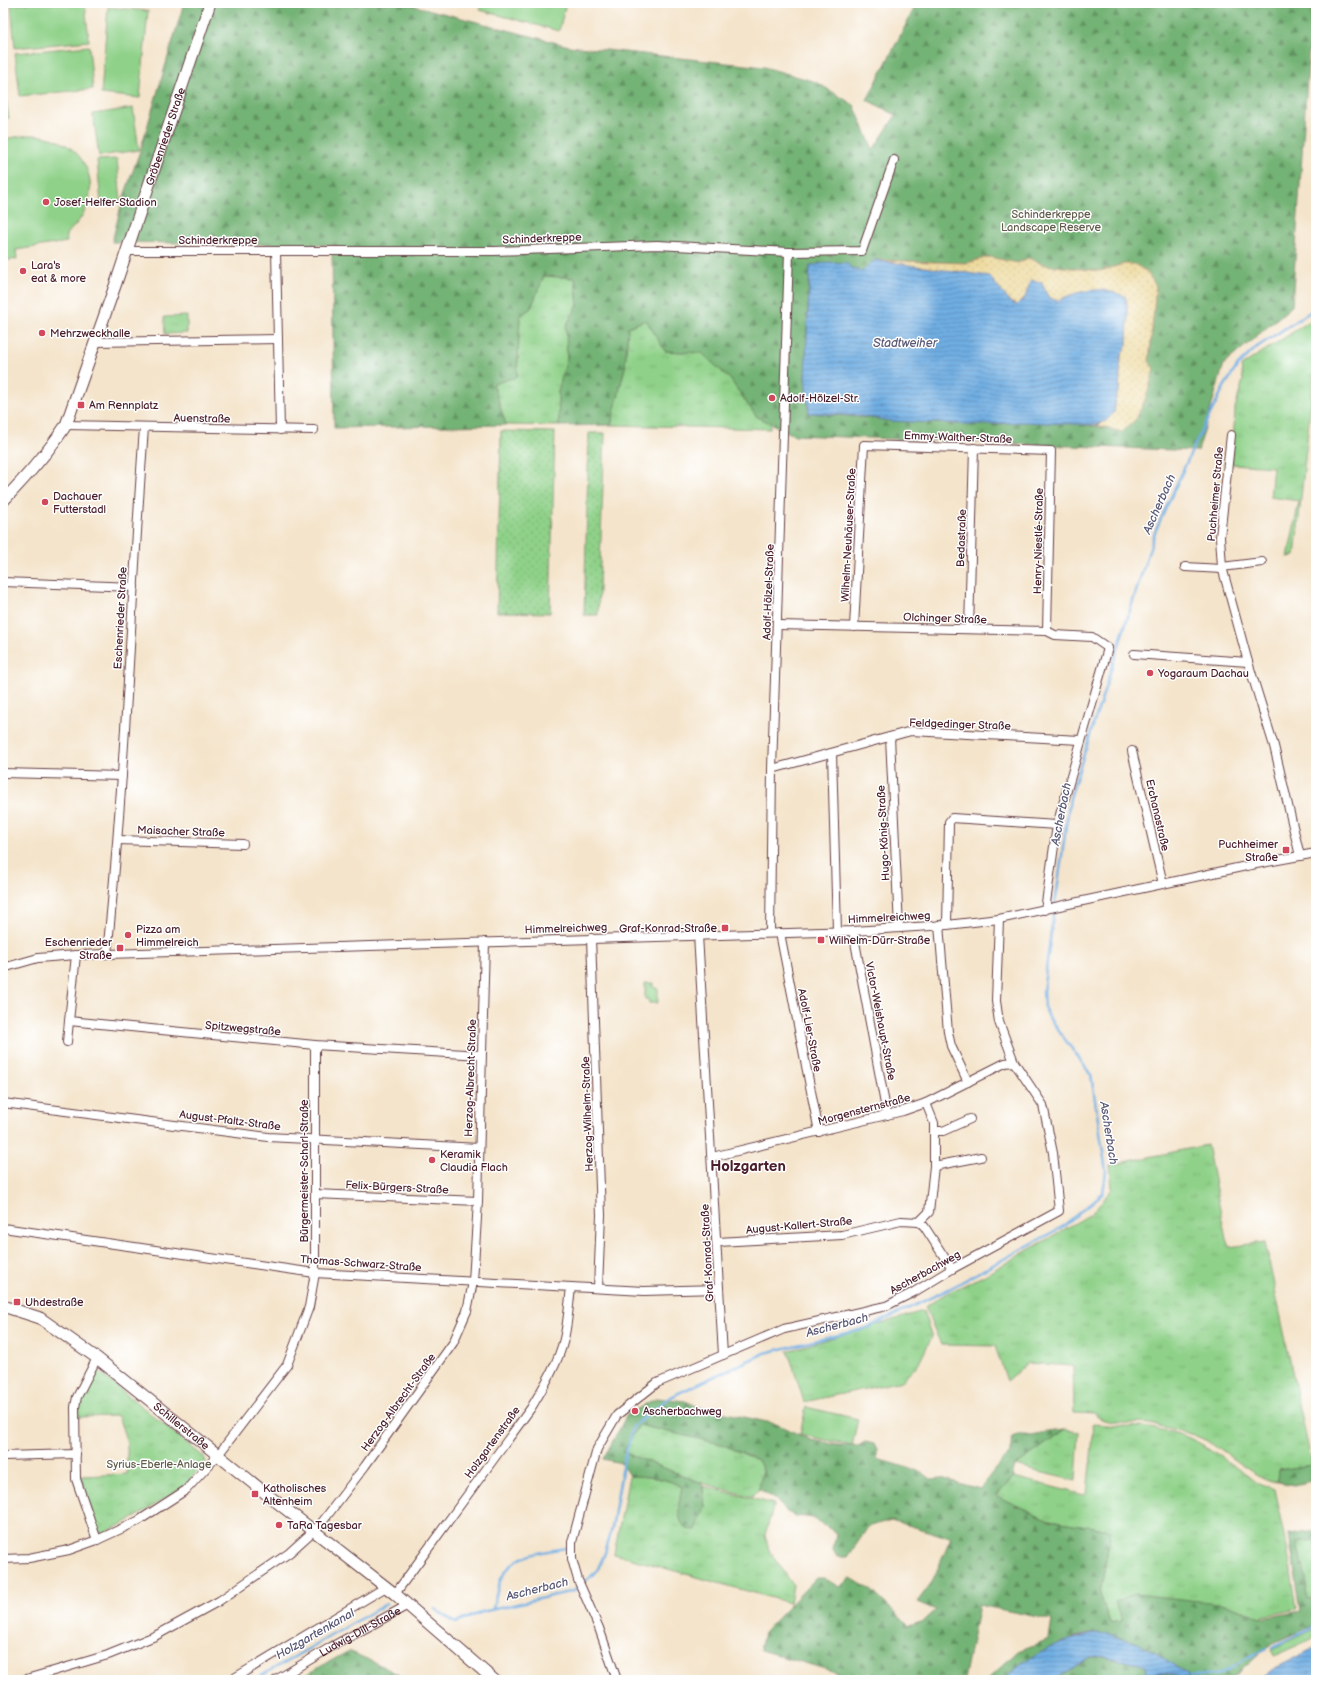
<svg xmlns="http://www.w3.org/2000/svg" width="1319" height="1683" viewBox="0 0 1319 1683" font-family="'Balsamiq Sans',sans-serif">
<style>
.grass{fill:url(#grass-tufts);stroke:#6c785a}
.forest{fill:url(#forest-firs);stroke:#5e6950;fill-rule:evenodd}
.sand{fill:url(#sand-dots);stroke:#9c7c64}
.garden{fill:url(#garden-dots);stroke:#6c785a}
.pitch{fill:#8fd189;stroke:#6c785a}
.water{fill:url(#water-rules);stroke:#5d6687}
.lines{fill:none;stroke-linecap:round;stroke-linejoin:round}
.stream{stroke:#70aee3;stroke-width:2.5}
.street-casing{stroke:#643d43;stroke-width:10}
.secondary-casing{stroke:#643d43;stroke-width:13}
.street{stroke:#fff;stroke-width:8}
.secondary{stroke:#fff;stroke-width:11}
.poi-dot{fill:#d1495b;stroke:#fff;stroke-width:1.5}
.labels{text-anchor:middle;stroke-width:3;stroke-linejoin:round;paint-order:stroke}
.street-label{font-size:11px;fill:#4a1f2b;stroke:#fff}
.poi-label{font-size:11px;fill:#4a1f2b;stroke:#fff;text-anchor:start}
.park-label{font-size:11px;fill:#625d4c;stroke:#fff}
.water-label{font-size:12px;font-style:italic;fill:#595875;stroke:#fff}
.district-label{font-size:15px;font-weight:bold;fill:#4a1f2b;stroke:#fff}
</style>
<defs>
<pattern id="grass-tufts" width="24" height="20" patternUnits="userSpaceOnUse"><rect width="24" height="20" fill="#8fd189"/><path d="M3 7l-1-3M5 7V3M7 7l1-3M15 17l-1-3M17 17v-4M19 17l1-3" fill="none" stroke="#7db376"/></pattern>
<pattern id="forest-firs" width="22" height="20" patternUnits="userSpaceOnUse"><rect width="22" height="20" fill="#73b375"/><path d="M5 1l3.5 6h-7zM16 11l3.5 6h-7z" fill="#609160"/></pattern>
<pattern id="sand-dots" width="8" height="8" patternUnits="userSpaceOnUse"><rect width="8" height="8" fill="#eeda9e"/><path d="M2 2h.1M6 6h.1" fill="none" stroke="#cebb88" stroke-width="1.8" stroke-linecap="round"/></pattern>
<pattern id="garden-dots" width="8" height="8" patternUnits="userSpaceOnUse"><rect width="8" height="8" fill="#8fd189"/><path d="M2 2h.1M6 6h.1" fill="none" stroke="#7db376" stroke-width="1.8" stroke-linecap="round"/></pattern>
<pattern id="water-rules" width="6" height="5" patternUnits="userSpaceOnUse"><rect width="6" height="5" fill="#70aee3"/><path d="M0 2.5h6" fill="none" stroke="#5e8db8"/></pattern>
</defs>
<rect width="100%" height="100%" fill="#fff"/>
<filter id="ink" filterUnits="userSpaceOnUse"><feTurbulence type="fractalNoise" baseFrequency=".025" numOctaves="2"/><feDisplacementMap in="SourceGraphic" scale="8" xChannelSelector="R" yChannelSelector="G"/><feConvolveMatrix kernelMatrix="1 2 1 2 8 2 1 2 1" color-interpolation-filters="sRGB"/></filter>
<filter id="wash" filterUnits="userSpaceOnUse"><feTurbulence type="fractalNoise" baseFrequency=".012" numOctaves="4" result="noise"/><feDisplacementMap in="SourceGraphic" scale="16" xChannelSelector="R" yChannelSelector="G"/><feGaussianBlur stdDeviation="0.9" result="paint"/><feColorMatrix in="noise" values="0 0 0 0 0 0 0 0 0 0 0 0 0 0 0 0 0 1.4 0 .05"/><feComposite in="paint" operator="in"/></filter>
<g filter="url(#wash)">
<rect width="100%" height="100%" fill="#f4e4cb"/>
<!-- grass -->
<g class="grass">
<path d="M544,276L575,278L578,305L566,326L567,358L558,392L559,426L506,425L493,383L517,376L520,316L531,308Z"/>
<path d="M187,316V333L165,334L164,317Z"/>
<path d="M1316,317V353L1295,556L1288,557L1299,501L1270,497L1273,467L1232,464L1235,408L1243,380L1241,366Z"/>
<path d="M647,320L665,351L702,353L730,379L756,416L771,423L770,429L611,425L625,367L628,326Z"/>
<path d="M645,983H653V987L658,989V1001L657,1003H649L648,999H645Z"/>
<path d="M1207,1145L1226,1239L1229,1247L1265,1242L1312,1465L1279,1470L1278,1482C1259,1482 1223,1450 1205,1440C1187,1431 1168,1428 1149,1424C1132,1422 1106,1426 1094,1414L1074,1413L1073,1366L1028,1363L1007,1381L995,1346L941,1345L925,1307L945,1294L983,1276L1091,1214L1112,1189L1110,1165Z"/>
<path d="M923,1311L932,1337L918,1365L902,1381L804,1402L788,1351Z"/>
<path d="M99,1372L204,1457L206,1462L184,1486L136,1517L102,1534L98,1532L81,1476L127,1474V1443L118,1416L78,1417C79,1403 84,1378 99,1372Z"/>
<path d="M1092,1424C1123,1427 1158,1425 1187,1437C1213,1448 1233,1467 1257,1482C1263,1485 1269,1486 1275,1489L1285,1535L1297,1609L1260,1617L1218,1603L1110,1623L1100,1594L1111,1530L1049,1520L995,1496L1014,1477L1084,1495L1087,1493L1093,1437Z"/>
<path d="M639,1425L721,1444L758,1460L763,1470L759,1489L752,1497L702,1483L623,1452Z"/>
<path d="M1065,1430L1079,1432L1076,1481L1015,1466Z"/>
<path d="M629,1476C646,1476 668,1478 682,1487L679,1503L705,1507L703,1486L774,1504L765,1535L769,1550L793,1585L790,1603L614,1554Z"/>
<path d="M1316,1540V1597L1309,1599L1297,1542Z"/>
<path d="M1316,1628V1637L1274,1656L1271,1649Z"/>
</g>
<!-- forest -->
<g class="forest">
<path d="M184,3H404L569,46L764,67L816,82L854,105L873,150L896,115L867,100L917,3H1312L1292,306L1224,364L1198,451L794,435L756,416L730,379L702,353L665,351L646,320L628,327L625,367L611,425L559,426L558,392L567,358L566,326L578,305L575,278L544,276L531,308L520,316L517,377L493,384L506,425L334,428L332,245L112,242L122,202L140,151ZM989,257L1018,263L1028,258L1045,265L1100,271L1124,264L1156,286L1149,362L1122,432C1089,423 1053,421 1019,422C1007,423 995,425 982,424C924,424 867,417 809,413L805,378L810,266L852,269L863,271L874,260L967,263Z"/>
<path d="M656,1398L685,1401L699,1407L776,1424L811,1440L843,1446H858L865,1442L874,1444L877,1449V1459L922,1472L931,1479L941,1478L980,1489C985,1482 990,1475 995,1469C1006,1456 1014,1456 1012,1437C1021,1433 1022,1436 1030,1435C1042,1433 1052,1431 1065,1430L1015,1466L1012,1471L1014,1477L996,1496L1049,1520L1111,1530L1100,1594L1110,1623L1122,1621L1115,1603L1135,1594L1218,1603L1264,1618L1301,1611L1289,1534L1316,1530V1540L1297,1542L1309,1599L1316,1597V1624L1271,1644L1230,1680H1153L1156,1674C1167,1673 1174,1674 1185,1680L1190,1677C1140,1641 1103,1614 1044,1652C1037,1656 1028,1658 1022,1663C1015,1668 1010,1674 1004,1680H987L1018,1651L1049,1639L1052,1620L979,1605L964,1680H863L760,1650L764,1632L816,1578H824L839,1587L851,1578L871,1590L909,1626L924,1621L936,1610L917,1602L932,1582L951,1538L891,1520L868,1527L848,1557H837L833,1550L836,1533L813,1518L796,1516L787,1512L775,1499L759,1489L763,1470L758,1460L721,1444L639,1425L623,1452L702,1483L705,1507L696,1530L686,1529C675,1515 679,1504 682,1487C668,1478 646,1476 629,1476L621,1463L603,1459L627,1415Z"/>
<path d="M1312,1465L1315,1480L1295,1485L1278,1482L1279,1470Z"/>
<path d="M349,1651L378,1664L409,1680H296Z"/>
<path d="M1105,1656L1146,1666L1148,1680H1054L1090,1658Z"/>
</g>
<!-- sand -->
<path class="sand" d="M989,257L1018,263L1028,258L1045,265L1100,271L1124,264H1134L1146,271L1156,286L1149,361L1154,369L1147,395L1136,419L1122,432L1096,425L1106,421L1114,413L1116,396L1119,391L1121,356L1127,345V299L1064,297L1059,301L1049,298L1041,282L1017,305L1011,303L1003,295L874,260L967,263Z"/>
<!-- garden -->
<g class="garden">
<path d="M501,431L555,432L550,613L497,612Z"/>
<path d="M589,433H605L598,615H584Z"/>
</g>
<!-- pitch -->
<g class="pitch">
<path d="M34,3H85L89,41L15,48L11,5Z"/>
<path d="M482,3H566L559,31L480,10Z"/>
<path d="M108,7L148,11L140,98L101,94Z"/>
<path d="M89,46L93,89L20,96L15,53Z"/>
<path d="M3,80L9,118L3,119Z"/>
<path d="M133,108L139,150L99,156L93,114Z"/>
<path d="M29,135C89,135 112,196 66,234L67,242L16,250L17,259L3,261V139Z"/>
<path d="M117,159L121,201L101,203L97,160Z"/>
<path d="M806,1407L858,1419L852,1446L800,1434Z"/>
</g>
<!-- water -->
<g class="water">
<path d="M874,260L989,276L1011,303L1017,305L1021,301L1024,300L1031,280L1041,282L1049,298L1059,301C1070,293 1090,289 1103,290C1110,291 1118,294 1125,296L1128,314L1127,345L1121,356L1119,391L1116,396L1114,413L1106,421L1096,425L1021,422L983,425L890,421L860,416L809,413L805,378L810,266L828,262L847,263L852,269L863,271Z"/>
<path d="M1098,1633C1134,1635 1161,1656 1190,1677L1185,1680C1174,1674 1167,1673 1156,1674L1153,1680H1148L1146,1666L1105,1656L1090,1658L1054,1680H1004L1022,1663L1051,1647L1070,1639Z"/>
<path d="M1316,1647V1680H1259L1273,1669Z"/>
</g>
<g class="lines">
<!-- stream -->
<g class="stream">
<path d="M1055,905L1070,798L1155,532L1195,444L1224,387L1238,365L1257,347L1316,308"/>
<path d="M435,1609L456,1623L482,1612L573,1591L597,1571L605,1553L612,1528L624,1459L634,1425L670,1397L765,1353L867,1328L949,1289L1062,1227L1103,1193L1106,1171L1091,1075L1050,1019L1044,1007L1043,992L1054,910"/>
<path d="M493,1609C495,1600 497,1588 501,1579C513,1553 540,1553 565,1548"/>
<path d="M1272,1647L1316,1626"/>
<path d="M1190,1677L1222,1673L1266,1649"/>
<path d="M254,1680L386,1604"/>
</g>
</g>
</g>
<g filter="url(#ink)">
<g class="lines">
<defs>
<g id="street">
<path d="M126,251H494L657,245L789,252L862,251L894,160"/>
<path d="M276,251L280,430"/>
<path d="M95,342L278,339"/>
<path d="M66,425L314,430"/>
<path d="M1231,435L1220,537L1222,567L1248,662L1274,746L1300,856"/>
<path d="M1185,567L1222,569"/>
<path d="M1222,567L1262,562"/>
<path d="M3,582L134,587"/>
<path d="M778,625L1047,631L1055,635L1092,637L1108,648L1057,825L1045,910"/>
<path d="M854,627L864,445L1051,451L1047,631"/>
<path d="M969,629L974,448"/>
<path d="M1134,654L1248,662"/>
<path d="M890,737L899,928"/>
<path d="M1132,751L1163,884"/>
<path d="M832,753L837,931"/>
<path d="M772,769L911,731L1080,740"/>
<path d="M3,773L122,776"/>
<path d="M118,840L243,844"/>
<path d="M939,925L948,1032L951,1046L968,1082"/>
<path d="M947,925L949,822L952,818L1057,825"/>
<path d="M853,931L887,1115"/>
<path d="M770,933L772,769L789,252"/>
<path d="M780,933L819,1132"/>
<path d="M698,935L723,1355"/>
<path d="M591,938L601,1215L598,1288"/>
<path d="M107,954C125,779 131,603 144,428"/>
<path d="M76,955L69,1021L315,1045L481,1055"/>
<path d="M3,968L38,958L76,955L853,931L947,925L999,919L1251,865L1316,853"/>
<path d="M67,1042L69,1021"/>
<path d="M3,1103L268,1137L479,1148"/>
<path d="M934,1131H943L970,1119"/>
<path d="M712,1157L903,1111L926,1103L1005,1063L1014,1062"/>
<path d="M934,1166L981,1157"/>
<path d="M315,1194L478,1201"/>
<path d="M919,1222L929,1212L934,1166V1123L926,1103"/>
<path d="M3,1228L315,1273L644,1291L719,1289"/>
<path d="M718,1242L842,1235L901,1221L919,1222L924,1226L952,1269"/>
<path d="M3,1456L76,1454"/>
<path d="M97,1540L76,1479L75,1407L77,1397L97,1358"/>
<path d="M3,1559L29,1558L69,1550L97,1540L138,1521L186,1490L218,1455L287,1365L309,1307L315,1273V1045"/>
<path d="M395,1594L531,1408C544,1386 558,1364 564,1339C568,1322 569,1304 571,1287"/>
<path d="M23,1680L108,1655L155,1636L219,1601L289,1553L320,1525L365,1466L453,1343L467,1311L473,1282L478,1201L485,942"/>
<path d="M231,1680L386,1587"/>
<path id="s1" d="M276,1680L331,1647L408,1605"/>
<path d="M617,1680L599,1628L578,1580L572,1559V1542L597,1449L617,1415L657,1383L784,1329L886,1306L914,1292L952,1269L1059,1211L1053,1153L1043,1105L1014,1062L999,1022L996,1001L999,919"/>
</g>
<g id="secondary">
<path id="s2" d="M3,501C26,477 48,453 66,425L116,283L210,3"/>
<path id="s3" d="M3,1306L40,1318L97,1358L269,1496L395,1594L494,1680"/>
</g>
</defs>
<!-- street casing -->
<use href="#street" class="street-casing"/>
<!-- secondary casing -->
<use href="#secondary" class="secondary-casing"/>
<!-- street -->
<use href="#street" class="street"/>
<!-- secondary -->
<use href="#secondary" class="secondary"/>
</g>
</g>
<!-- markers -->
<g class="poi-dot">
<circle cx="46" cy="202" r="4"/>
<circle cx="23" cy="271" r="4"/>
<circle cx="42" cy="333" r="4"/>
<circle cx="772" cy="398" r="4"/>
<rect x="77" y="401" width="8" height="8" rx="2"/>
<circle cx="45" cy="502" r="4"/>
<circle cx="1150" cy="673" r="4"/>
<rect x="1282" y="846" width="8" height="8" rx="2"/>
<rect x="721" y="924" width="8" height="8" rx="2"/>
<circle cx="128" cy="935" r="4"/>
<rect x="817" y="936" width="8" height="8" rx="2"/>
<rect x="116" y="944" width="8" height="8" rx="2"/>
<circle cx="432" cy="1160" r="4"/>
<rect x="13" y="1298" width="8" height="8" rx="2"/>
<circle cx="635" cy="1411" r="4"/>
<rect x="251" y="1490" width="8" height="8" rx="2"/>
<circle cx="279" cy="1525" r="4"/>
</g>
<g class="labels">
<!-- street labels -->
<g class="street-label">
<text dy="4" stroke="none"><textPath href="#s2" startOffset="404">Gröbenrieder Straße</textPath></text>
<text transform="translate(542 238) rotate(-2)" y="4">Schinderkreppe</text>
<text x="218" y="244">Schinderkreppe</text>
<text transform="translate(202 418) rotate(1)" y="4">Auenstraße</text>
<text transform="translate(958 437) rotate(2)" y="4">Emmy-Walther-Straße</text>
<text transform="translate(1215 494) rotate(-85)" y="4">Puchheimer Straße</text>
<text transform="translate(848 535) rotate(-87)" y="4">Wilhelm-Neuhäuser-Straße</text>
<text transform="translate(961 538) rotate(-88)" y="4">Bedastraße</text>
<text transform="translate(1038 541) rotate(-89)" y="4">Henry-Niestlé-Straße</text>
<text transform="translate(768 592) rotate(-88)" y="4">Adolf-Hölzel-Straße</text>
<text transform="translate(120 618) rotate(-87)" y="4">Eschenrieder Straße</text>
<text transform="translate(945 618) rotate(2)" y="4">Olchinger Straße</text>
<text transform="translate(960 724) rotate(2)" y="4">Feldgedinger Straße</text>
<text transform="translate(1158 815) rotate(77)" y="4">Erchanastraße</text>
<text transform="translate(181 831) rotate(2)" y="4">Maisacher Straße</text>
<text transform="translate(883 833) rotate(-93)" y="4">Hugo-König-Straße</text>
<text transform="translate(889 917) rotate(-3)" y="4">Himmelreichweg</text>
<text transform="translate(566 928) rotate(-2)" y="4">Himmelreichweg</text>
<text transform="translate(881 1021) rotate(79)" y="4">Victor-Weishaupt-Straße</text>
<text transform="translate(243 1028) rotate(5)" y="4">Spitzwegstraße</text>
<text transform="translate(810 1030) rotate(79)" y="4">Adolf-Lier-Straße</text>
<text transform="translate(470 1078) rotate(-88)" y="4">Herzog-Albrecht-Straße</text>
<text transform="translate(864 1109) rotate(-15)" y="4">Morgensternstraße</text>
<text transform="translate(587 1114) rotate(-92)" y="4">Herzog-Wilhelm-Straße</text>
<text transform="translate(230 1120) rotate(7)" y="4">August-Pfaltz-Straße</text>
<text transform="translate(304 1171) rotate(-90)" y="4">Bürgermeister-Scharl-Straße</text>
<text transform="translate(397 1187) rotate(3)" y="4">Felix-Bürgers-Straße</text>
<text transform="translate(799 1225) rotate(-5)" y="4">August-Kallert-Straße</text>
<text transform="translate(707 1253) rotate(-93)" y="4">Graf-Konrad-Straße</text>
<text transform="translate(361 1263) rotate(4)" y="4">Thomas-Schwarz-Straße</text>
<text transform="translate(925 1272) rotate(-29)" y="4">Ascherbachweg</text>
<text transform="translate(398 1402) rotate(-54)" y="4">Herzog-Albrecht-Straße</text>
<text dy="4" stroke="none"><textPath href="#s3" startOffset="217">Schillerstraße</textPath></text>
<text transform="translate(492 1442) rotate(-54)" y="4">Holzgartenstraße</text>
<text dy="4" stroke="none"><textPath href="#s1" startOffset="97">Ludwig-Dill-Straße</textPath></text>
</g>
<!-- poi labels -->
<g class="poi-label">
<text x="54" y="206">Josef-Helfer-Stadion</text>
<text x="31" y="269">Lara's<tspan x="31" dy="13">eat &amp; more</tspan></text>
<text x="50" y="337">Mehrzweckhalle</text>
<text x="780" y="402">Adolf-Hölzel-Str.</text>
<text x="89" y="409">Am Rennplatz</text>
<text x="53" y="500">Dachauer<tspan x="53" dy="13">Futterstadl</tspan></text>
<text x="1158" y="677">Yogaraum Dachau</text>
<text x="1278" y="848" text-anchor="end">Puchheimer<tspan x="1278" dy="13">Straße</tspan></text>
<text x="717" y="932" text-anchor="end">Graf-Konrad-Straße</text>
<text x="136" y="933">Pizza am<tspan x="136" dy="13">Himmelreich</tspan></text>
<text x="829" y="944">Wilhelm-Dürr-Straße</text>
<text x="112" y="946" text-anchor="end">Eschenrieder<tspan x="112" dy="13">Straße</tspan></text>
<text x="440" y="1158">Keramik<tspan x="440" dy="13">Claudia Flach</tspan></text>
<text x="25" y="1306">Uhdestraße</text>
<text x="643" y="1415">Ascherbachweg</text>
<text x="263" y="1492">Katholisches<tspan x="263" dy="13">Altenheim</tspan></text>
<text x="287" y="1529">TaRa Tagesbar</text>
</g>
<!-- park labels -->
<g class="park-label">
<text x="1051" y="218">Schinderkreppe<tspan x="1051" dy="13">Landscape Reserve</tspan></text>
<text x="159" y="1468">Syrius-Eberle-Anlage</text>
</g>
<!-- water labels -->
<g class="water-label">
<text x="905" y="347">Stadtweiher</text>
<text transform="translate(1159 504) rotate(-66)" y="4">Ascherbach</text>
<text transform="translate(1061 814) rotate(-79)" y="4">Ascherbach</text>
<text transform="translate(1109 1133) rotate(81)" y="4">Ascherbach</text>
<text transform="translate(837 1325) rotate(-15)" y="4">Ascherbach</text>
<text transform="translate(537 1589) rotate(-14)" y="4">Ascherbach</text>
<text transform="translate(315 1634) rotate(-30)" y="4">Holzgartenkanal</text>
</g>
<!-- district labels -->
<g class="district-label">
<text x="748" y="1171">Holzgarten</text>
</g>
</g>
<!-- margin -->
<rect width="1319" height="1683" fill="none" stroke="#fff" stroke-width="16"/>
</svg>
